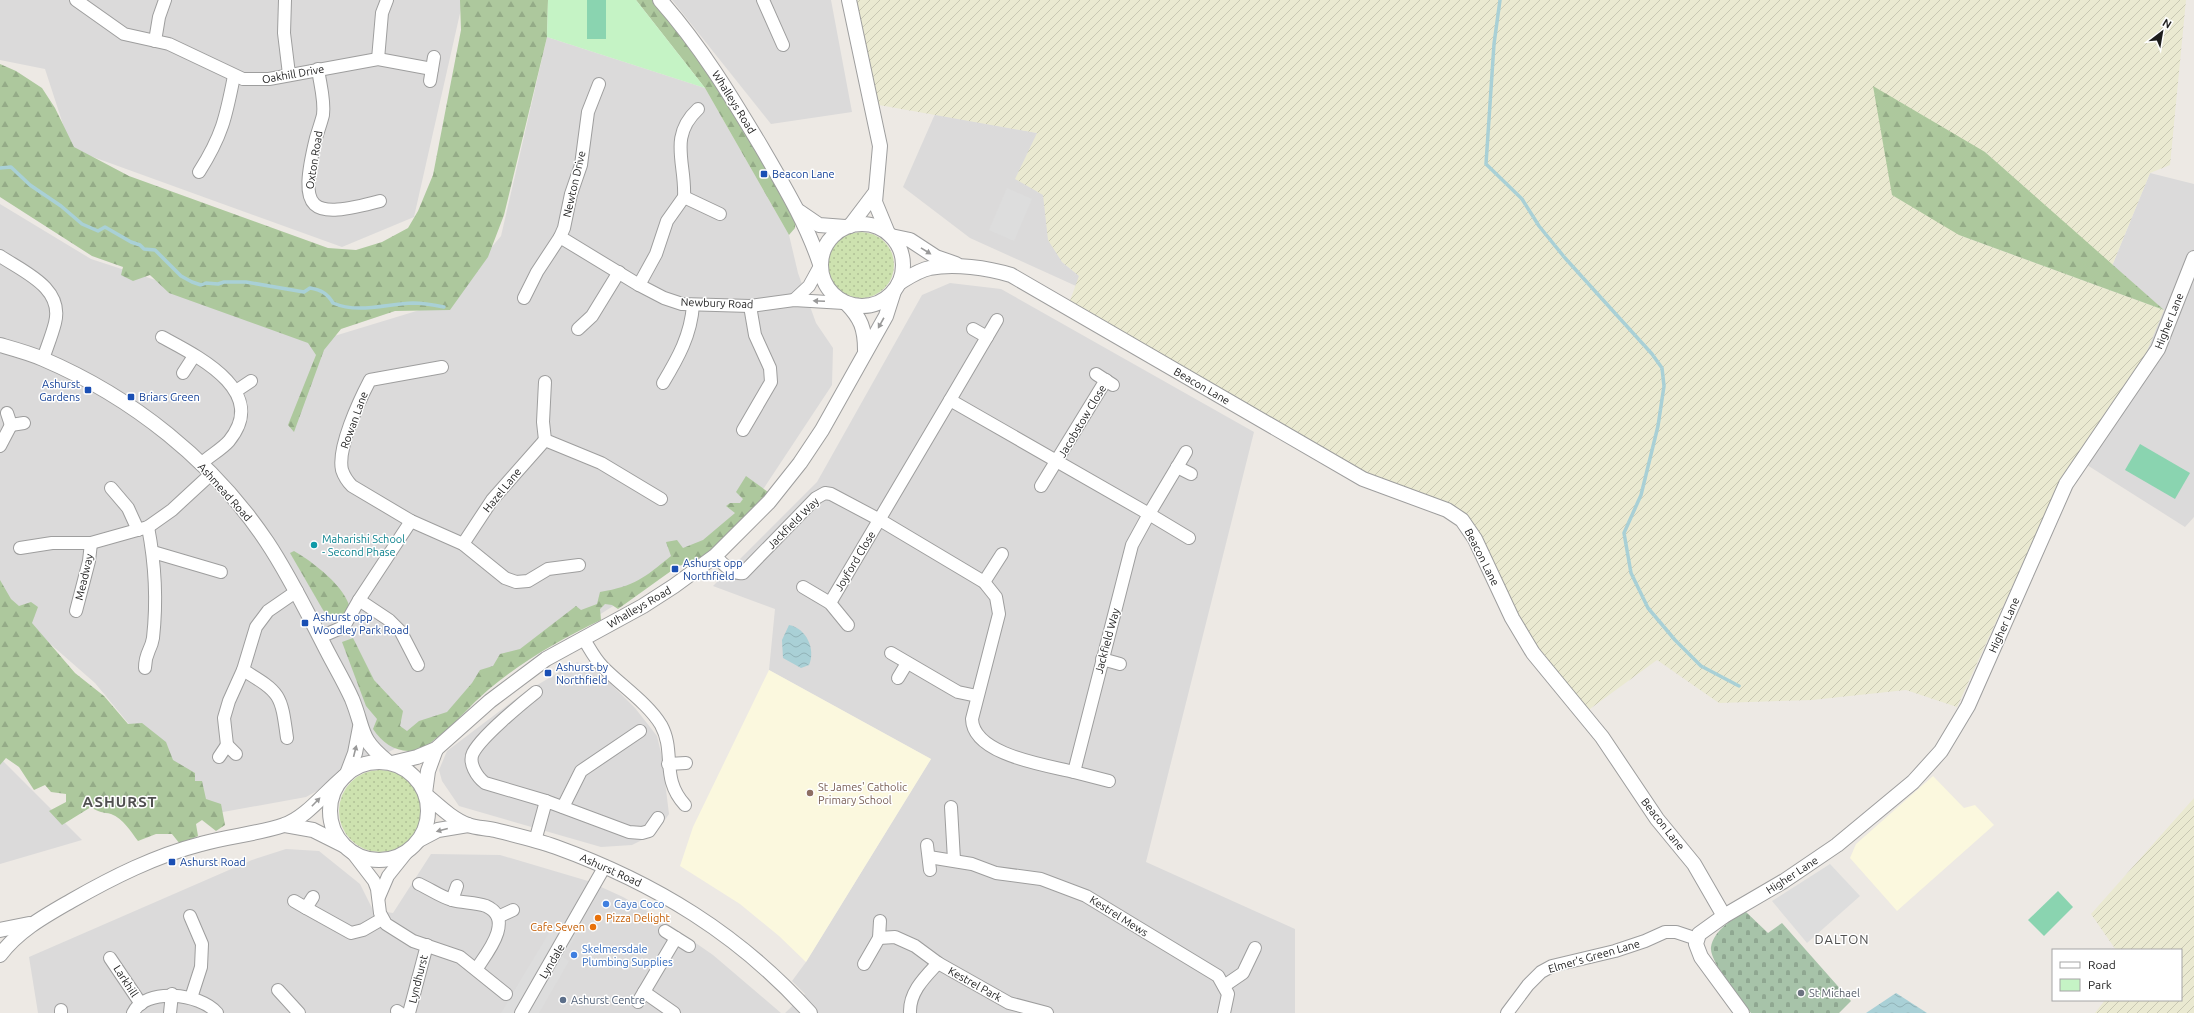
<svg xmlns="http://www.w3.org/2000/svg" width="2194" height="1013" viewBox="0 0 2194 1013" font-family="Ubuntu,sans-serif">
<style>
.residential{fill:#dbdada}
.education{fill:#fbf8de}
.farmland{fill:url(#farmland-furrows)}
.grass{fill:url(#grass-dots)}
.forest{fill:url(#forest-firs)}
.cemetery{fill:url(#cemetery-stones)}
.park{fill:#c5f3c5}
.pitch{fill:#8ad4b0}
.parking{fill:#ddd}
.water{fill:url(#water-waves)}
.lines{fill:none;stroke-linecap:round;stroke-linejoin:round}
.stream{stroke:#a9d0d6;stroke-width:3.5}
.minor-casing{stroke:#9e9e9e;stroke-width:14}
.tertiary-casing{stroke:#9e9e9e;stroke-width:16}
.minor{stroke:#fff;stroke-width:12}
.tertiary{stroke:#fff;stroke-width:14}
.oneway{fill:#999}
.transit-dot{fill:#1a4fb4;stroke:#fff;stroke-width:1.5}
.culture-dot{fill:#0f9aa8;stroke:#fff;stroke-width:1.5}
.education-dot{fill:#8d6e63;stroke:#fff;stroke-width:1.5}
.shop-dot{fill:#3f7fe0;stroke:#fff;stroke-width:1.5}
.food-dot{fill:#e8710a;stroke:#fff;stroke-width:1.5}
.worship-dot{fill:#6b7280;stroke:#fff;stroke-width:1.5}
.service-dot{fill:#5c6f8a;stroke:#fff;stroke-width:1.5}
.labels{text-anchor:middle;stroke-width:3;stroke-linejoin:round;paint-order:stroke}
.street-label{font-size:11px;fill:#1d1d1d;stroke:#fff}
.transit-label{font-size:11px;fill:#164399;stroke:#fff;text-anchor:start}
.culture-label{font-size:11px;fill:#0d838f;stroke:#fff;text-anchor:start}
.education-label{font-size:11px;fill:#785e54;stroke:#fff;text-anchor:start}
.shop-label{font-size:11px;fill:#366cbe;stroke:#fff;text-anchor:start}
.food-label{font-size:11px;fill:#c56008;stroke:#fff;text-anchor:start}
.worship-label{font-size:11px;fill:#5b616d;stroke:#fff;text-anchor:start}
.service-label{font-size:11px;fill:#4e5e75;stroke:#fff;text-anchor:start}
.quarter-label{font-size:13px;letter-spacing:1px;fill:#505050;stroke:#fff}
.district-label{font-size:15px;font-weight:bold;letter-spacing:1px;fill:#505050;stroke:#fff}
</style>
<defs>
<pattern id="farmland-furrows" width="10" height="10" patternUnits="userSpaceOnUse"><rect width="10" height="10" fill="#eae9d1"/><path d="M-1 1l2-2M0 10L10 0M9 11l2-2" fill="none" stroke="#c8c7b3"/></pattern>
<pattern id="grass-dots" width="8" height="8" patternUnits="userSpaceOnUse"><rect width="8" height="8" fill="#cde2af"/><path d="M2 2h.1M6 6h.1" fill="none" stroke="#b0c196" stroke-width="1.8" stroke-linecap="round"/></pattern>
<pattern id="forest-firs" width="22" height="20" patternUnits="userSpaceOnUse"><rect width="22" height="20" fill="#adc89d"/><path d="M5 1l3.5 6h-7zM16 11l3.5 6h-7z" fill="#94ab87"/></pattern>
<pattern id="cemetery-stones" width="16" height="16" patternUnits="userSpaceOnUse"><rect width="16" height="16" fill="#a7c3a9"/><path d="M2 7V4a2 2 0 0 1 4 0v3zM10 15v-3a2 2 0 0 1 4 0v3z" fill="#8fa791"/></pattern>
<pattern id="water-waves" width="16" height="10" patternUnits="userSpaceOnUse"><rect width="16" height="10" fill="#a9d0d6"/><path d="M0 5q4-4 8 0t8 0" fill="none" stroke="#91b2b7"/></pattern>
</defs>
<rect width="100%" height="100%" fill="#ede9e4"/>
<!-- residential -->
<g class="residential">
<path d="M0,0H463L414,217L342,247L71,149L45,69L0,60Z"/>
<path d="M672,0H831L852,112L771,124Z"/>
<path d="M547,37L705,88L789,235L798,273L816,323L833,348L832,385L762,491L691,559L610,608L505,675L455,716L306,797L212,814L181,787L95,683L0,600V204L91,259L331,337L446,302L501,236Z"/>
<path d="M935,114L1037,133L1047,217L1062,262L1080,276L1076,286L970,238L903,187Z"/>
<path d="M2150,173L2194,184V517L2185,527L2076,458L2164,310L2112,266Z"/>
<path d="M950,283L1001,289L1254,432L1146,862L1295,929V1013H785L805,994L792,981L806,962L931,759L769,670L775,609L713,586L817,482L922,295Z"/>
<path d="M577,662L596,669L635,708L657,736L662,757L669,814L656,833L632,845L601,847L459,806L442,781L439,770L447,751L525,692Z"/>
<path d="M0,758L82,840L0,864Z"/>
<path d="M286,849L319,851L360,884L373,910L393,913L431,854L500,855L588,881L623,897L658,917L713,955L781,1013H38L29,957L252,860Z"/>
</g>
<!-- education -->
<g class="education">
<path d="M769,670L931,759L806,962L779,936L740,904L680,866L693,827Z"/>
<path d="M1933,776L1964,808L1975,805L1994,825L1897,911L1850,858L1856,844Z"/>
</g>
<!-- farmland -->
<g class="farmland">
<path d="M854,0H2186L2170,165L2150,173L2112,266L1985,152L1959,235L2164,310L2138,373L2063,475L1957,707L1906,690L1812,700L1719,703L1657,660L1587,711L1534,652L1474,530L1363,479L1068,306L1079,276L1062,262L1048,240L1043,195L1015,179L1037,133L879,105Z"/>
<path d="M2194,798V1013H2095L2105,1000H2181V950H2116L2091,914Z"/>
</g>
<!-- grass -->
<g class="grass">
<circle cx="861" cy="265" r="33"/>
<circle cx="380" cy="811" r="41"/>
</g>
<!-- forest -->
<g class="forest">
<path d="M460,0H548L547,37L504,215L488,257L450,310L395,311L341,329L324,350L294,432L288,425L316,355L308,343L169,293L150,275L133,281L121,275L123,267L92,256L0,197V64L16,71L42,88L55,108L74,147L129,176L328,248L356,250L382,242L408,228L418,211L433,175L461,30Z"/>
<path d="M636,0H654L708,67L796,211L795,228L789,235L705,88Z"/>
<path d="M1873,86L1985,152L2164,310L1959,235L1892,195Z"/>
<path d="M746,476L768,492L735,528L708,552L694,562L678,566L618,609L612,605L605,604L600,609L601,620C561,639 521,662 488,690C469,706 454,726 434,740C431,742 428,746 425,747C404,757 385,747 373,729L377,719L366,706L342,642L353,638L374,680L403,711L400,726L407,731L419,721L447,712L472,683L480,670L493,666L500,654L520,649L576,606L581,610L597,604L600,592C635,586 644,578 671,556L666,542L677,540L683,548L703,540L735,513L726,506L730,503H740L743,499L736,492Z"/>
<path d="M294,551C313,562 346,587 350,609C338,622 334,625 323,610L290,553Z"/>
<path d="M0,580L11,599L19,606L31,602L38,607L32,623L75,673L104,696L128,724L142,723L166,742L173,760L195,773V781H202L206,799L221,804L225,825L216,831L202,820L196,824L198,836L180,844L172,834H156L138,841C131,832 123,818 111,814C103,812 99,813 91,807L62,825L49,811L66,802V794L51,792L45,785L34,790L19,767L6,758L0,765Z"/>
</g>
<!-- cemetery -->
<path class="cemetery" d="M1745,911L1768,933L1782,923L1851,1001L1839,1013H1751C1742,1000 1709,962 1711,947C1714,930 1732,920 1745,911Z"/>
<!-- park -->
<path class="park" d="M548,0H636L705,88L547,37Z"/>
<!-- pitch -->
<g class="pitch">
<rect x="587" y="0" width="19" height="39"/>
<path d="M2140,444L2190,473L2175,499L2125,470Z"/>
<path d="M2058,891L2073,907L2044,936L2028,920Z"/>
</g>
<!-- parking -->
<g class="parking">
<path d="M1007,188L1032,199L1014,241L989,230Z"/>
<path d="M1830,864L1860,896L1807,943L1772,901Z"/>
<path d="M555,923L576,935L563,957L569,961L539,1013H501Z"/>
</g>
<!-- water -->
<g class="water">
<path d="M789,625C806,628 816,649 809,665L801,668L783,658L782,640Z"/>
<path d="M1896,993L1927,1013H1866Z"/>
</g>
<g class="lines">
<!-- stream -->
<g class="stream">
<path d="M1500,0L1494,44L1486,164L1522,199L1539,226L1565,258L1652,354L1662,368L1664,386L1658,426L1641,495L1624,533L1631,573L1648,608L1675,640L1701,666L1739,686"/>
<path d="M0,168L11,167L30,185L61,206L82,224L98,231L105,227L131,242L140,245L144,249L155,250L181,276L192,282L201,285L206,283L218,284L224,282H246L304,292L310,288C321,290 327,293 333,303C358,314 386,304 413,303C423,303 434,305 444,307"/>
</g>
<defs>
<g id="minor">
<path d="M76,0L124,34L169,44L243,79H269L378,59L432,69"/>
<path d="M285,0L284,33L289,74"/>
<path d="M763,0L783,45"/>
<path d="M155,41L159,17L165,0"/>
<path d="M378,59L382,13L387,0"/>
<path d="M318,69C320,84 325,100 323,115C321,123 318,131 316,138C298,212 309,220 380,201"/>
<path d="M430,81L434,57"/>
<path d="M199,172C222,136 226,117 234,76"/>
<path d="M684,197L720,214"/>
<path d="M560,237L639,285L664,298L682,304L750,306L794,300L844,303"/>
<path d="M0,256C24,272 64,288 55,323C52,335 47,347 43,359"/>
<path d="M639,285L656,254L667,221L684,197C686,163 668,137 698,109"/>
<path d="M524,298L537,272L560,237L564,228L571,194L581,165L588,112L599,84"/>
<path d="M794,300L809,286L820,266"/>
<path d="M578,329L592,316L619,272"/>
<path d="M973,329L987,337"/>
<path d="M162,337C197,356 270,391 229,441C221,450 209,456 201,464"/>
<path d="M442,367L370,380C359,401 337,448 342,470C344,476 348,482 352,486L411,521L463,544L505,578L516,582L528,581L548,569L579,565"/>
<path d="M183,373L194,356"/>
<path d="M1096,374L1113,385"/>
<path d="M663,383C678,358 691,335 693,305"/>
<path d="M236,391L251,381"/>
<path d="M950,400L997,320"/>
<path d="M7,413L11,425L24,423"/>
<path d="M743,430L771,382L770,368L755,335L750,306"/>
<path d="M545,440L543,422L545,382"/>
<path d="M0,446L11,425"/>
<path d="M1186,452L1149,514L1189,538"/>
<path d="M1177,467L1191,474"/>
<path d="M1041,486L1106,380"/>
<path d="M111,488L128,508L138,530"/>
<path d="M463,544L492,500L545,440L601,463L661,499"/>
<path d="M20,548L52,543H91L148,527L172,510L211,474"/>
<path d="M153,552L221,572"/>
<path d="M715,556C723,563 731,575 743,573L816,498L825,493L831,494L880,520L984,582L996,597L999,614L972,719C973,755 1046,765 1074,772L1132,545L1149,514L950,400L830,603"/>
<path d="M984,582L1002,554"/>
<path d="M803,587L830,603L848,625"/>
<path d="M359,600L389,620L401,632L418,665"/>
<path d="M76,611L89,561L91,543"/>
<path d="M320,637L341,628L346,623L359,600L411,521"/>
<path d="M583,638C589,647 594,658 602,666C619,684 648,703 661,725C676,752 660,778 685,805"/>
<path d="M891,653L951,688L958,692L977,696"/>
<path d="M1102,659L1120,664"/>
<path d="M145,668C145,652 151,651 153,638C157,602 155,563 148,527"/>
<path d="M243,670C281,693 281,694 287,738"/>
<path d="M898,678L907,663"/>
<path d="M536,692C521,704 481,737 473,753C468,763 477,777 485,783L546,801"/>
<path d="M227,745L224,718L229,701L243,670L256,627L268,611L297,591"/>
<path d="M219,757L227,745L236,754"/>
<path d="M668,764L686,763"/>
<path d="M1074,772L1109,781"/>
<path d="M563,807L581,771L640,731"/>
<path d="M951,807L954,860"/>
<path d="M535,841L546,801L629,832L642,833L649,831L658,818"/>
<path d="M927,845L930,870"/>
<path d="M351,851L374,881L377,889L380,913L386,924L413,941L460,957L506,994"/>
<path d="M929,857L972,864L996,873L1041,879L1086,896L1218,976L1228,994L1224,1013"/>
<path d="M419,884C430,889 441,897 452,900C463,903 475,902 486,906C515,919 487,953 477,968"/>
<path d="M379,897L388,876L408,851"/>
<path d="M452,900L457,886"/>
<path d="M294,901L306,908L313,897"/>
<path d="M306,908L351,933L363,930L382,919"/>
<path d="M190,916L202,944L201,967L191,998"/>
<path d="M498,917L513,910"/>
<path d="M665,931L689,946"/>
<path d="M879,938L895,937L915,946L938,963L1009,1003L1047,1013"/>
<path d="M110,958L141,1004"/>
<path d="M864,964L879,938L880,921"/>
<path d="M1224,986L1243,973L1255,948"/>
<path d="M278,990L299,1013"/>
<path d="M644,992L674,1013"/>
<path d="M638,1002L676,938"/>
<path d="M61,1010V1013"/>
<path d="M397,1011L400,1013"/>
<path d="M133,1013C145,987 200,993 217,1013"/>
<path d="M170,1013L172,994"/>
<path d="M409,1013L427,945"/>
<path d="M521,1013L605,866"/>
<path d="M910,1013C909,992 925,977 938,963"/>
<path d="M1507,1013L1528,985L1541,972L1552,966L1615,951L1645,941L1665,932H1676L1697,939"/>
</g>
<g id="tertiary">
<path d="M660,0C700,45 731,96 762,148C784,186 806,222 820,264"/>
<path d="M849,0L880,146L875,202L887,231"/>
<path d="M800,212L819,225L845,227"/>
<circle cx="862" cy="265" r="41"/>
<path d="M850,226L875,193"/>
<path d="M891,236L910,240L936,257L956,264"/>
<path d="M899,283C909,277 919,270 930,268C954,263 988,268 1011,275L1363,479L1447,510L1462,520L1475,539L1512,618L1533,653L1602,737L1657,819L1694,864L1724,916"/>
<path d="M846,303C861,318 865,329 865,350"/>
<path d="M0,345C14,349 29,353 43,359C132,397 213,461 267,542C289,575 306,610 324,645C333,663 344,681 352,699C365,731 358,738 388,762"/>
<circle cx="379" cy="811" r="49"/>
<path d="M392,763L417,757L436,749L490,701L546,659L643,606L674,586L715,556L769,502L800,463L822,430L886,316L894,291"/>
<path d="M347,774L355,753L360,727"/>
<path d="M425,793L428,771L436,749"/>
<path d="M426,795C439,806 452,819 468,825C476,828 486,828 495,830C515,835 537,840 556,847C655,883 739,934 810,1013"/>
<path d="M285,825L313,830L343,845"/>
<path d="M419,840L438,830L468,825"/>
<path d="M0,930L29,924"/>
<path d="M0,955C19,930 45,916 71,901C113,877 155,856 201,844C228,836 258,834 284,825C306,818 326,791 345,776"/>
<path d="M1742,1013L1701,957L1696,944L1699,934L1724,916L1784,881L1837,845L1913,782L1941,751L1968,706L2066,484L2158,349L2194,258"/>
</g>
</defs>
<!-- minor casing -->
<use href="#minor" class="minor-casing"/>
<!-- tertiary casing -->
<use href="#tertiary" class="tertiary-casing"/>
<!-- minor -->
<use href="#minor" class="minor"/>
<!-- tertiary -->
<use href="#tertiary" class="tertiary"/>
</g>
<!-- one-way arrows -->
<defs><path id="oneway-solid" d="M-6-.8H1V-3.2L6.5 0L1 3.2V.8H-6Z"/></defs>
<g class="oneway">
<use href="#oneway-solid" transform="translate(926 251) rotate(32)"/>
<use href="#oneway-solid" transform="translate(819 301) rotate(-177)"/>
<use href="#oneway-solid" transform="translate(881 323) rotate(119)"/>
<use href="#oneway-solid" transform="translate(355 751) rotate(-76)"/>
<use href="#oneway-solid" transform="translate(316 802) rotate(-46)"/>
<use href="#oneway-solid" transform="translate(442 830) rotate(165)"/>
</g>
<!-- markers -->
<g class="transit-dot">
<rect x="760" y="170" width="8" height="8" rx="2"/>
<rect x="84" y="386" width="8" height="8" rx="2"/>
<rect x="127" y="393" width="8" height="8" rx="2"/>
<rect x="671" y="565" width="8" height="8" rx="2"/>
<rect x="301" y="619" width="8" height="8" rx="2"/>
<rect x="544" y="669" width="8" height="8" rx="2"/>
<rect x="168" y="858" width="8" height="8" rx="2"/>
</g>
<circle class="culture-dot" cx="314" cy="545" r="4"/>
<circle class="education-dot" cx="810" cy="793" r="4"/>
<g class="shop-dot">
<circle cx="606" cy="904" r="4"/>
<circle cx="574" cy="955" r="4"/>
</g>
<g class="food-dot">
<circle cx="598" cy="918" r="4"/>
<circle cx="593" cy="927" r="4"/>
</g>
<circle class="worship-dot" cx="1801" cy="993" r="4"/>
<circle class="service-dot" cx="563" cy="1000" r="4"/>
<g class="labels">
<!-- street labels -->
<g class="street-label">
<text transform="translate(293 74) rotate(-10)" y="4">Oakhill Drive</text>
<text transform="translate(734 102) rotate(58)" y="4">Whalleys Road</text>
<text transform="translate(314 160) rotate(-81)" y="4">Oxton Road</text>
<text transform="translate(574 184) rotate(-77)" y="4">Newton Drive</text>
<text transform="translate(717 303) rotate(2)" y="4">Newbury Road</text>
<text transform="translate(2169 321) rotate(-68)" y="4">Higher Lane</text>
<text transform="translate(1202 386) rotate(30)" y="4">Beacon Lane</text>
<text transform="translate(354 420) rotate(-70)" y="4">Rowan Lane</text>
<text transform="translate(1082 421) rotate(-59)" y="4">Jacobstow Close</text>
<text transform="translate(502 490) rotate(-51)" y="4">Hazel Lane</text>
<text transform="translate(225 492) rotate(48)" y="4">Ashmead Road</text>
<text transform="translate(793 523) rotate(-45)" y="4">Jackfield Way</text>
<text transform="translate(1482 557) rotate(63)" y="4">Beacon Lane</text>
<text transform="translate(855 561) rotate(-59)" y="4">Joyford Close</text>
<text transform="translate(84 577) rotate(-77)" y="4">Meadway</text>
<text transform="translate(639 607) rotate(-30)" y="4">Whalleys Road</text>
<text transform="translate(2004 625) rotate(-66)" y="4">Higher Lane</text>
<text transform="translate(1107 641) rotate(-75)" y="4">Jackfield Way</text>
<text transform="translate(1663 824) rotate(52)" y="4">Beacon Lane</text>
<text transform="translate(611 870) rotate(24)" y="4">Ashurst Road</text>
<text transform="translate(1792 875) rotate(-33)" y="4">Higher Lane</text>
<text transform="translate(1119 916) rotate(32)" y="4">Kestrel Mews</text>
<text transform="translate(1594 956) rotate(-16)" y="4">Elmer's Green Lane</text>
<text transform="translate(552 961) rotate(-59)" y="4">Lyndale</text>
<text transform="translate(418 979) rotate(-76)" y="4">Lyndhurst</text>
<text transform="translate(126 981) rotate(57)" y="4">Larkhill</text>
<text transform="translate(975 984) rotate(29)" y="4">Kestrel Park</text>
</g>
<!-- transit labels -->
<g class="transit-label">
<text x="772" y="178">Beacon Lane</text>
<text x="80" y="388" text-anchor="end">Ashurst<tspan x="80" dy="13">Gardens</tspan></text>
<text x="139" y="401">Briars Green</text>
<text x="683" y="567">Ashurst opp<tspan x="683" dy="13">Northfield</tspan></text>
<text x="313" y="621">Ashurst opp<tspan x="313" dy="13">Woodley Park Road</tspan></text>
<text x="556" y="671">Ashurst by<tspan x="556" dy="13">Northfield</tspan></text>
<text x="180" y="866">Ashurst Road</text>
</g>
<!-- culture labels -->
<g class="culture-label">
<text x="322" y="543">Maharishi School<tspan x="322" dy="13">- Second Phase</tspan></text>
</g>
<!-- education labels -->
<g class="education-label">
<text x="818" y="791">St James' Catholic<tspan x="818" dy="13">Primary School</tspan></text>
</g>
<!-- shop labels -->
<g class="shop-label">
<text x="614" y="908">Caya Coco</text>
<text x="582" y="953">Skelmersdale<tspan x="582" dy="13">Plumbing Supplies</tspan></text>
</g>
<!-- food labels -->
<g class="food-label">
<text x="606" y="922">Pizza Delight</text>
<text x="585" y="931" text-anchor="end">Cafe Seven</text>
</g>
<!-- worship labels -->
<g class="worship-label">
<text x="1809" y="997">St Michael</text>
</g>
<!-- service labels -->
<g class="service-label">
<text x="571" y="1004">Ashurst Centre</text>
</g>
<!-- quarter labels -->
<g class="quarter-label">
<text x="1842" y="944">DALTON</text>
</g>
<!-- district labels -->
<g class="district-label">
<text x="120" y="807">ASHURST</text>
</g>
</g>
<!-- legend -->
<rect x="2052" y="949" width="130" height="52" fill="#ffffff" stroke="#a5a5a5"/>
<rect x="2060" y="962" width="20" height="6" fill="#ffffff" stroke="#a5a5a5"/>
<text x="2088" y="969" font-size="12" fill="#1d1d1d">Road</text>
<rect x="2060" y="979" width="20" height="12" fill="#c5f3c5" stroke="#a5a5a5"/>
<text x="2088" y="989" font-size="12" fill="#1d1d1d">Park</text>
<!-- north arrow -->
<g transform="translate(2162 32) rotate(31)" stroke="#ffffff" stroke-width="3" paint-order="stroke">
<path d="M0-3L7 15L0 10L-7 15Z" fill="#1d1d1d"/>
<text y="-6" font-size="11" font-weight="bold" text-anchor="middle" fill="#1d1d1d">N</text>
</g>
</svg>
